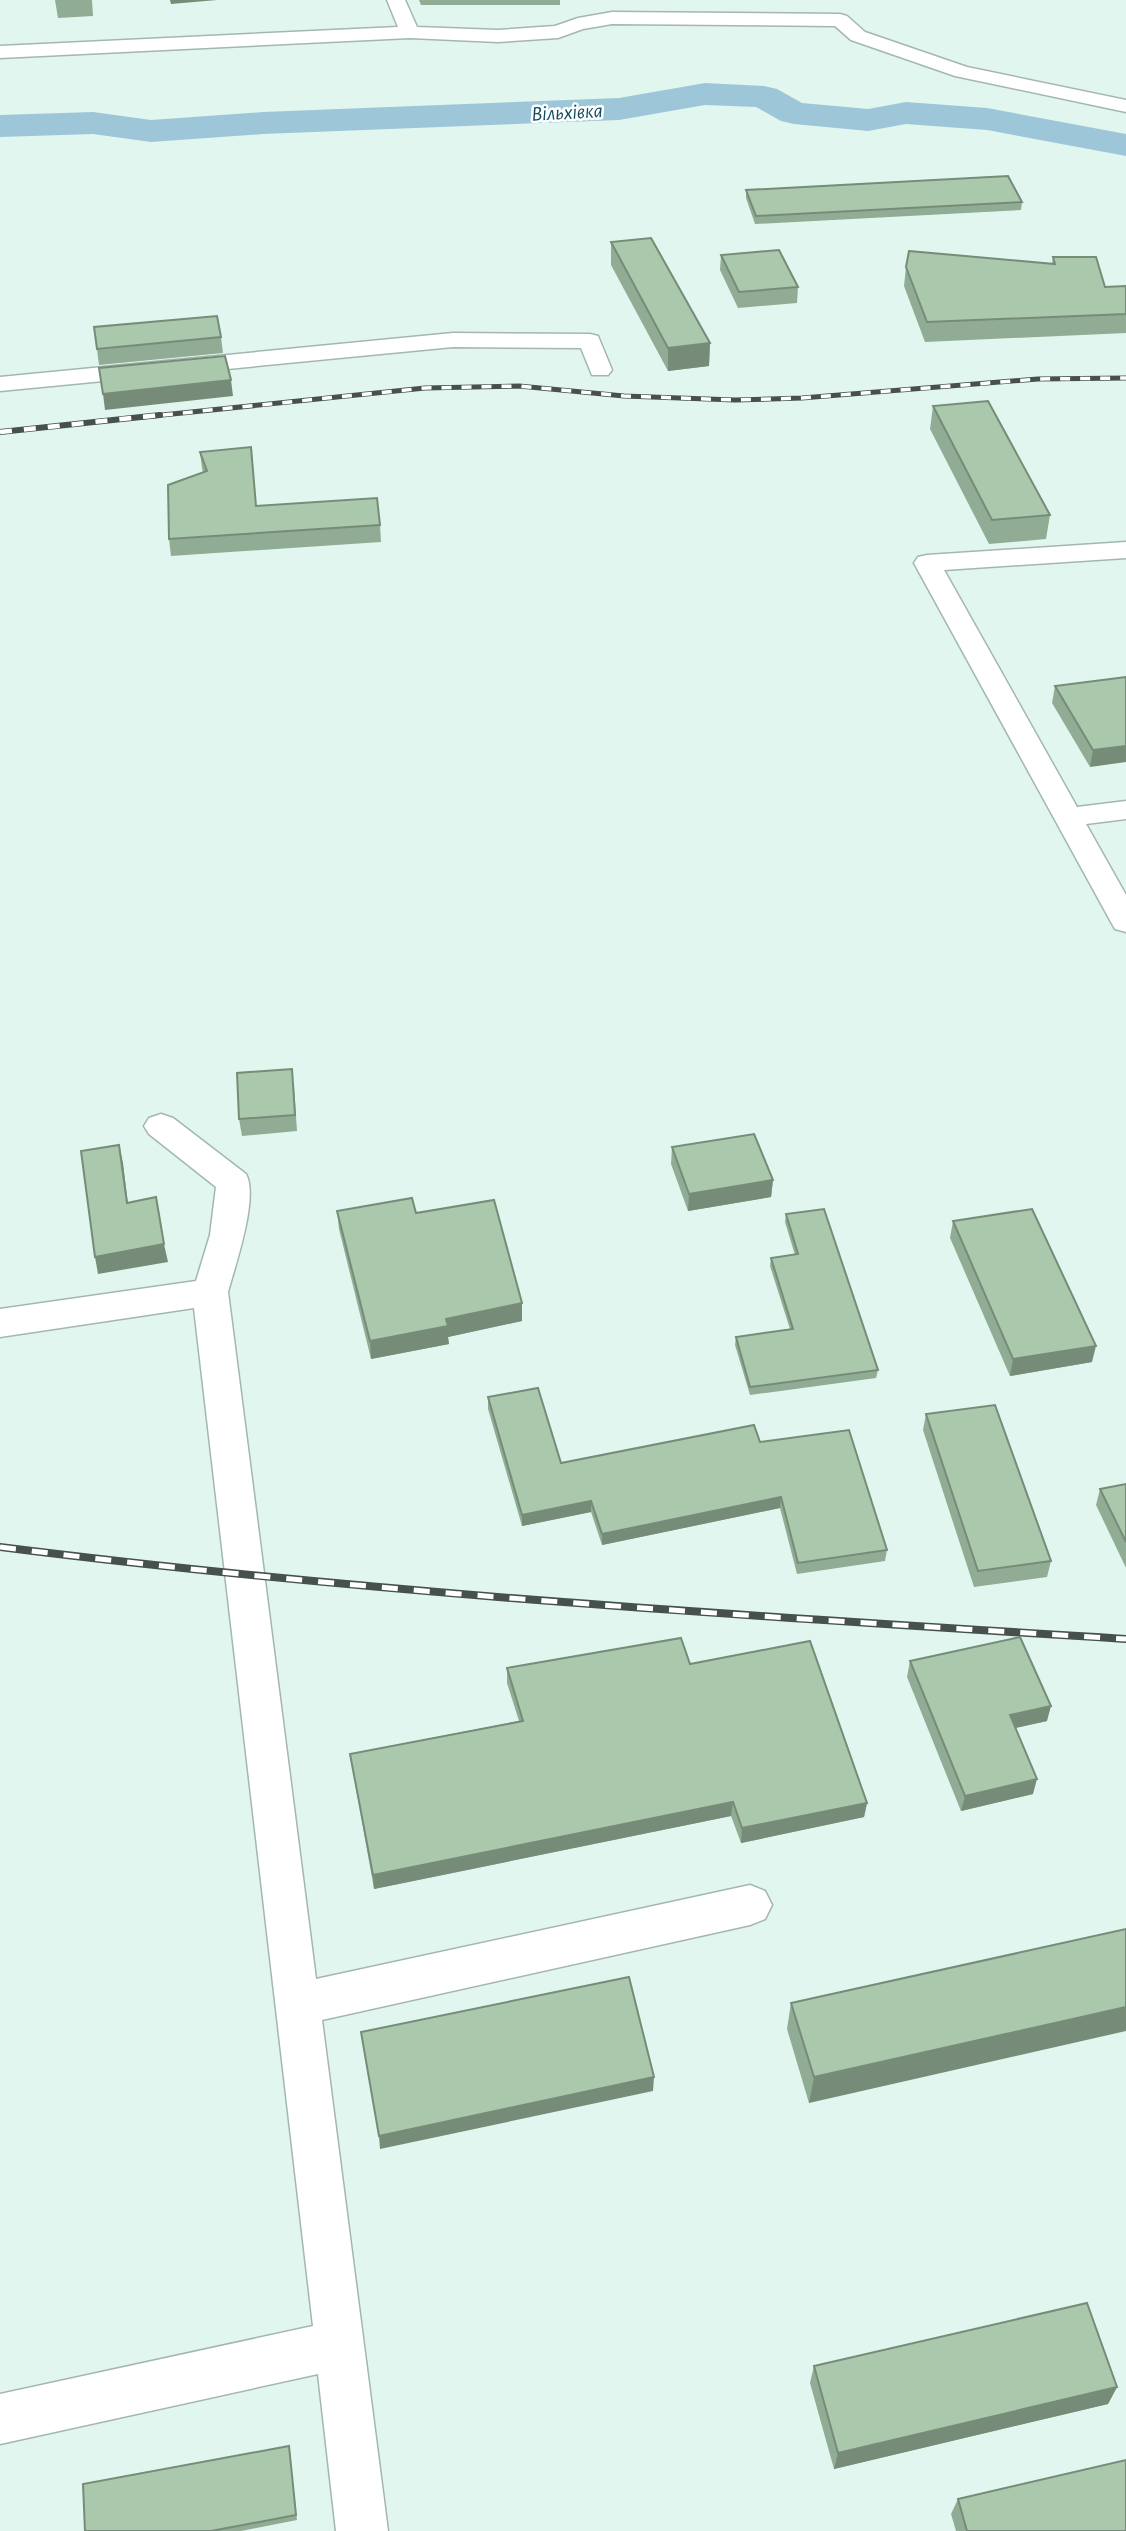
<svg xmlns="http://www.w3.org/2000/svg" width="1126" height="2531" viewBox="0 0 1126 2531" font-family="'Alegreya Sans',sans-serif">
<style>
.lines{fill:none;stroke-linecap:round;stroke-linejoin:round}
.river{fill:#9dc7d8;fill-rule:evenodd}
.minor-casing{stroke:#a3b7b0;stroke-width:3}
.minor{fill:#fff;fill-rule:evenodd}
.rail-far2-casing{stroke:#46514d;stroke-width:5}
.rail-far1-casing{stroke:#46514d;stroke-width:6}
.rail-casing{stroke:#46514d;stroke-width:8}
.rail-far2{stroke:#fff;stroke-width:3.5;stroke-dasharray:10;stroke-linecap:butt}
.rail-far1{stroke:#fff;stroke-width:4.5;stroke-dasharray:12;stroke-linecap:butt}
.rail{stroke:#fff;stroke-width:5;stroke-dasharray:16;stroke-linecap:butt}
.wall{fill:#91ac94}
.shaded-wall{fill:#768c78}
.building{fill:#a9c8ac;stroke:#768c78;stroke-width:2}
.labels{text-anchor:middle;stroke-width:5;stroke-linejoin:round;paint-order:stroke}
.far-water-label{font-size:21px;font-style:italic;fill:#114a5d;stroke:#fff}
</style>
<rect width="100%" height="100%" fill="#e1f6ef"/>
<g class="lines">
<!-- river -->
<path class="river" d="M705,83L764,86L777,89L802,103L868,109L906,102L987,108L1126,134V156L987,130L906,124L868,131L794,124L781,121L756,107L705,105L619,120L263,134L151,142L93,134L0,137V115L93,112L151,120L263,112L619,98Z"/>
<defs>
<g id="minor">
<path d="M387,0H405L417,27L498,30L555,26L578,18L612,12L840,14L847,16L865,32L967,67L1126,100V112L955,76L851,40L835,26L612,24L583,29L558,38L498,42L410,38L0,58V46L398,27Z"/>
<path d="M453,333L590,334L598,336L612,370L608,375H592L581,348L453,347L0,391V377Z"/>
<path d="M1126,542V558L944,570L1077,807L1126,801V819L1086,824L1126,895V932L1115,929L1111,922L914,563L918,557L927,555Z"/>
<path d="M161,1114L173,1118L246,1174C259,1197 235,1266 228,1292L316,1979L750,1885L765,1891L772,1905L765,1919L750,1925L322,2020L388,2531H336L318,2374L0,2444V2394L313,2326L194,1308L0,1337V1309L196,1281L210,1235L216,1187L149,1134L144,1126L149,1118Z"/>
</g>
</defs>
<!-- minor casing -->
<use href="#minor" class="minor-casing"/>
<!-- minor -->
<use href="#minor" class="minor"/>
<defs>
<path id="rail-far2" d="M143,417L425,388L519,386L624,396L735,400L802,398L1038,379L1126,378"/>
<path id="rail-far1" d="M0,432L160,415"/>
<path id="rail" d="M0,1547C374,1594 750,1616 1126,1639"/>
</defs>
<!-- rail-far2 casing -->
<use href="#rail-far2" class="rail-far2-casing"/>
<!-- rail-far1 casing -->
<use href="#rail-far1" class="rail-far1-casing"/>
<!-- rail casing -->
<use href="#rail" class="rail-casing"/>
<!-- rail-far2 -->
<use href="#rail-far2" class="rail-far2"/>
<!-- rail-far1 -->
<use href="#rail-far1" class="rail-far1"/>
<!-- rail -->
<use href="#rail" class="rail"/>
</g>
<!-- wall -->
<g class="wall">
<path d="M55,0H92L93,16L58,18Z"/>
<path d="M419,0H560V5H421Z"/>
<path d="M746,190L1022,202L1021,210L755,224L746,198Z"/>
<path d="M611,242L710,343L709,366L668,371L611,265Z"/>
<path d="M721,255L798,287L797,303L738,308L720,270Z"/>
<path d="M1053,257L1105,287L1126,286V333L925,342L904,286L906,267L1052,264Z"/>
<path d="M94,327L221,337L223,353L99,365Z"/>
<path d="M933,406L1050,515L1046,539L989,544L930,429Z"/>
<path d="M200,452L256,506L380,525L381,542L171,556L169,539L203,473L202,468Z"/>
<path d="M1126,677L1090,767L1052,703L1055,686Z"/>
<path d="M294,1086L297,1131L242,1136L239,1119Z"/>
<path d="M672,1147L773,1180L771,1197L688,1211L671,1164Z"/>
<path d="M337,1211L416,1213L522,1303V1321L448,1337L449,1344L371,1359L339,1229Z"/>
<path d="M786,1214L878,1370L876,1378L750,1395L735,1345L736,1337L790,1329L770,1266L771,1258L795,1255L785,1222Z"/>
<path d="M953,1221L1092,1362L1010,1376L950,1238Z"/>
<path d="M488,1397L561,1463L760,1442L887,1550L885,1561L797,1574L780,1508L602,1545L591,1512L522,1526L488,1409Z"/>
<path d="M926,1414L1051,1561L1047,1577L974,1587L923,1430Z"/>
<path d="M1126,1484V1568L1096,1505L1100,1489Z"/>
<path d="M910,1661L1047,1721L1016,1728L1033,1794L961,1811L907,1677Z"/>
<path d="M690,1664L867,1803L864,1817L741,1843L731,1816L374,1889L350,1754L519,1721L507,1683V1668Z"/>
<path d="M1126,1929L809,2103L787,2029L791,2003Z"/>
<path d="M814,2366L1117,2387L1108,2404L834,2469L810,2383Z"/>
<path d="M289,2446L290,2452L297,2520L241,2531H85Z"/>
<path d="M958,2499L1126,2531H956L951,2514Z"/>
</g>
<!-- shaded-wall -->
<g class="shaded-wall">
<path d="M170,0H217L171,4Z"/>
<path d="M710,343L709,366L668,371V348Z"/>
<path d="M231,380L233,396L105,410L103,394Z"/>
<path d="M1126,746V762L1090,767L1093,750Z"/>
<path d="M119,1145L123,1163L130,1221L127,1203Z"/>
<path d="M773,1180L771,1197L688,1211L689,1194Z"/>
<path d="M164,1244L168,1262L98,1274L95,1257Z"/>
<path d="M522,1303V1321L448,1337L449,1344L371,1359L370,1341L446,1319Z"/>
<path d="M1096,1346L1092,1362L1010,1376L1013,1359Z"/>
<path d="M781,1497L780,1508L602,1545V1534Z"/>
<path d="M591,1501V1512L522,1526V1515Z"/>
<path d="M1051,1706L1047,1721L1006,1730L1010,1715Z"/>
<path d="M1037,1779L1033,1794L961,1811L965,1796Z"/>
<path d="M733,1802L731,1816L374,1889L373,1875Z"/>
<path d="M867,1803L864,1817L741,1843L742,1828Z"/>
<path d="M1126,2007V2031L809,2103L814,2077Z"/>
<path d="M654,2077L653,2091L380,2149L379,2136Z"/>
<path d="M1117,2387L1108,2404L834,2469L838,2453Z"/>
</g>
<!-- building -->
<g class="building">
<path d="M1008,176L1022,202L756,216L746,190Z"/>
<path d="M651,238L710,343L668,348L611,242Z"/>
<path d="M779,250L798,287L739,292L721,255Z"/>
<path d="M909,251L1055,264L1053,257H1096L1105,287L1126,286V314L927,322L906,267Z"/>
<path d="M217,316L221,337L97,349L94,327Z"/>
<path d="M225,356L231,380L103,394L99,368Z"/>
<path d="M988,401L1050,515L992,520L933,406Z"/>
<path d="M251,447L256,506L377,498L380,525L169,539L168,485L207,471L200,452Z"/>
<path d="M1126,677V746L1093,750L1055,686Z"/>
<path d="M292,1069L295,1115L239,1119L237,1073Z"/>
<path d="M754,1134L773,1180L689,1194L672,1147Z"/>
<path d="M119,1145L127,1203L156,1197L164,1244L95,1257L81,1151Z"/>
<path d="M412,1198L416,1213L494,1200L522,1303L446,1319L448,1326L370,1341L337,1211Z"/>
<path d="M824,1209L878,1370L750,1387L736,1337L793,1329L771,1258L798,1254L786,1214Z"/>
<path d="M1032,1209L1096,1346L1013,1359L953,1221Z"/>
<path d="M538,1388L561,1463L754,1425L760,1442L849,1430L887,1550L798,1563L781,1497L602,1534L591,1501L522,1515L488,1397Z"/>
<path d="M995,1405L1051,1561L978,1571L926,1414Z"/>
<path d="M1126,1484V1542L1100,1489Z"/>
<path d="M1020,1637L1051,1706L1010,1715L1037,1779L965,1796L910,1661Z"/>
<path d="M681,1638L690,1664L810,1641L867,1803L742,1828L733,1802L373,1875L350,1754L523,1721L507,1668Z"/>
<path d="M1126,1929V2007L814,2077L791,2003Z"/>
<path d="M629,1977L654,2077L379,2136L361,2032Z"/>
<path d="M1087,2303L1117,2387L838,2453L814,2366Z"/>
<path d="M289,2446L296,2515L211,2531H85L83,2484Z"/>
<path d="M1126,2460V2531H967L958,2499Z"/>
</g>
<g class="labels">
<!-- far-water labels -->
<g class="far-water-label">
<text transform="translate(567 112) rotate(-3)" y="7">Вільхівка</text>
</g>
</g>
</svg>
